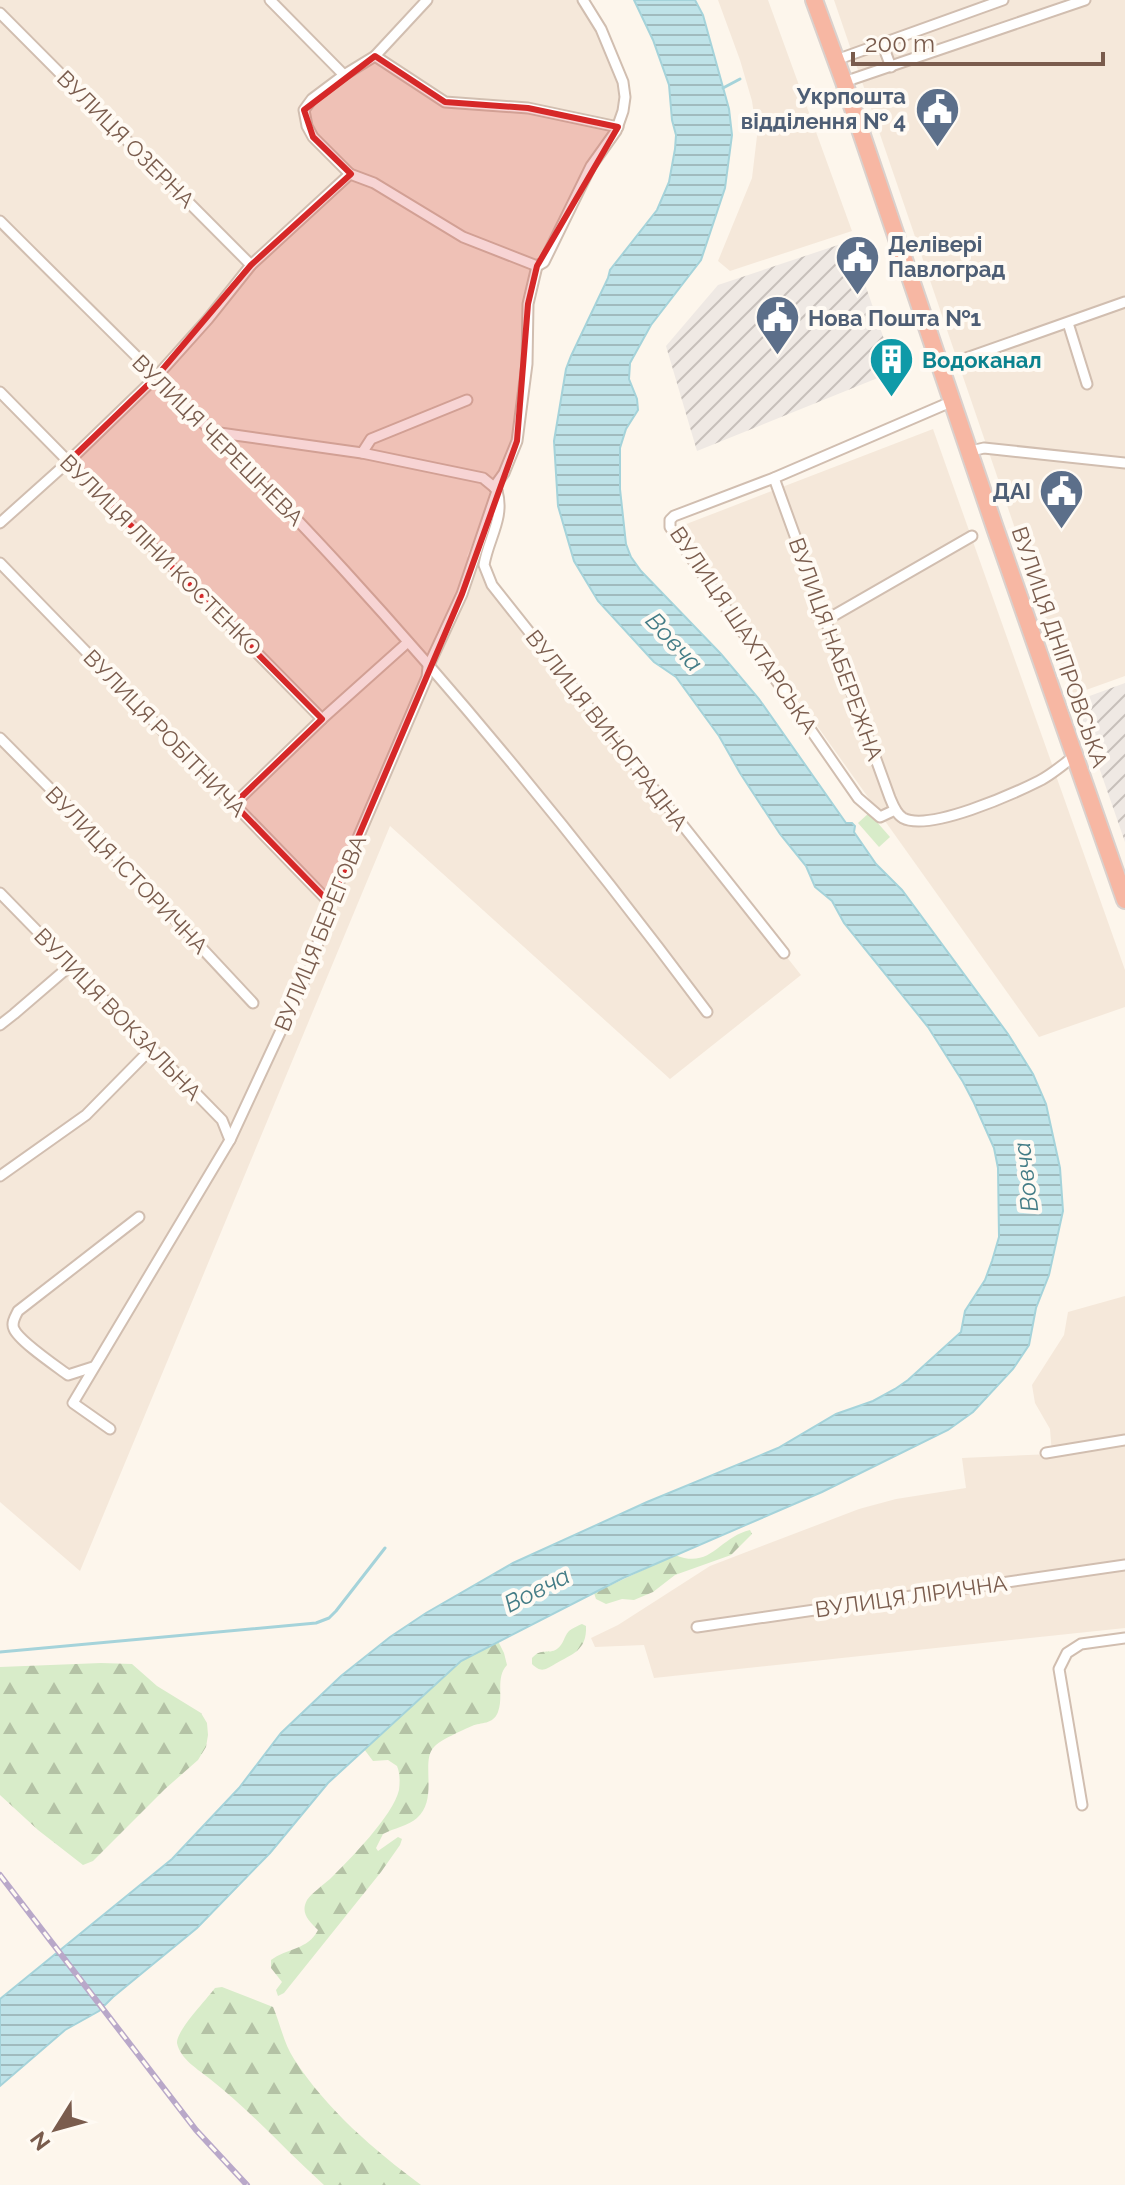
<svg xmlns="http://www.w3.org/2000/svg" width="1125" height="2185" viewBox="0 0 1125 2185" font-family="Raleway,sans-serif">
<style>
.residential{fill:#f5e8da}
.industrial{fill:url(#industrial-furrows)}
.forest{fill:url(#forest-firs)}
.park{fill:#d8ecc9}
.water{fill:url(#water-rules);stroke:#a5d3da;stroke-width:2}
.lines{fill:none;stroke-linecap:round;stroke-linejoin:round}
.stream{stroke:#a5d3da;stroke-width:3}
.street-casing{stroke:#d1beb0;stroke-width:13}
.highway-casing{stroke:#dad1cd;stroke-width:20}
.street{stroke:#fff;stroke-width:9}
.highway{stroke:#f7b7a3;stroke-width:16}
.rail-casing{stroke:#b9a8c9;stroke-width:6}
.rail{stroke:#fffaf3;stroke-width:3;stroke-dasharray:9;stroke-linecap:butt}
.marked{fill:#d62828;fill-opacity:0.2;stroke:#d62828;stroke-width:6;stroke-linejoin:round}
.labels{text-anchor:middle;stroke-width:8;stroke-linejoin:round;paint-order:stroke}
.service-label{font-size:22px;font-weight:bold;fill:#4e5e75;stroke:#fffaf3;text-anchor:end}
.street-label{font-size:22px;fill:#7a5c4d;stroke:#fffaf3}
.culture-label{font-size:22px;font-weight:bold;fill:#0d838f;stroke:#fffaf3;text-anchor:start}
.water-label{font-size:24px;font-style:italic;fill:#437c86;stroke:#fffaf3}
</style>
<defs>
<pattern id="industrial-furrows" width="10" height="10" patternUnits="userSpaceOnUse" patternTransform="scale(2)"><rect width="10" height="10" fill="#efe9e4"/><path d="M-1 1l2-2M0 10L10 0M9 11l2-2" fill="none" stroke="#c7c0bb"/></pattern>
<pattern id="forest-firs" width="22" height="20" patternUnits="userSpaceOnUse" patternTransform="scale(2)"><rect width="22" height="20" fill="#d8ecc9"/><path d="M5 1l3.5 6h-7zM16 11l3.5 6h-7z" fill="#b4c2a5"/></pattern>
<pattern id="water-rules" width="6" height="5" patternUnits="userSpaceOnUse" patternTransform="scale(2)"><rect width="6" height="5" fill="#bfe3e8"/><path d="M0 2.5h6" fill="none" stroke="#a0bbbe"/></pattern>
</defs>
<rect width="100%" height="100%" fill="#fdf6ec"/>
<!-- residential -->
<g class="residential">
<path d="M0,0H584L623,82V111L537,267L528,304L517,441L467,556L492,585L801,975L670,1079L390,826L80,1571L0,1502Z"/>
<path d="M718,0H768L852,231L730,271L718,261L752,178L757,136L752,101L740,60Z"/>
<path d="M834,0H1125V676L1072,695Z"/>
<path d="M933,429L1125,970V1007L1039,1037L676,528Z"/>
<path d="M1125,1296V1628L654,1678L644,1645L595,1647L591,1638L618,1625L710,1566L859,1509L896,1499L966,1488L962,1458L1052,1454L1050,1429L1035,1403L1032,1385L1064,1335L1068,1312Z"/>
</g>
<!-- industrial -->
<g class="industrial">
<path d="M850,241L895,371L697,451L666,346L718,285Z"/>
<path d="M1125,683V842L1076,701Z"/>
</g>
<!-- forest -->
<g class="forest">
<path d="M750,1530L752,1534L731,1555L675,1575L653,1592L634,1600L622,1599L606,1604L596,1599L594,1593L675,1555C711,1570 719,1537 750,1530Z"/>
<path d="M582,1624L586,1626C587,1651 572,1654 555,1664C545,1670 541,1673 532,1664V1658C542,1647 548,1655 557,1649C564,1644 564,1636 569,1631C571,1629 579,1625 582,1624Z"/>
<path d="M498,1641L504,1653L507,1665C495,1678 504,1696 498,1712C493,1725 481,1722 472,1726C463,1730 440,1740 434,1747C420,1761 439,1799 417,1818C408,1826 394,1828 383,1834L376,1848L378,1851L398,1837L402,1839L400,1845L381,1872L284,1993L278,1996L276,1990L282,1982L271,1968V1960C287,1948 308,1950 318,1930C309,1921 300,1913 307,1900C313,1892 322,1886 330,1879C349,1860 393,1816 399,1790C400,1782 400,1773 397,1766L388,1760L373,1761L364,1749L461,1661Z"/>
<path d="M101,1663L132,1664L157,1686L201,1713L207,1723L208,1735L206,1747L198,1760L165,1789L93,1861L83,1865L38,1830L0,1795V1667Z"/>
<path d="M222,1987L273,2007C280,2023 284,2044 294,2059C326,2109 374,2150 421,2185H324C285,2150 251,2111 210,2079C199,2070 180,2059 177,2043C176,2031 207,1999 215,1988Z"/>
</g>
<!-- park -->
<path class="park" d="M869,813L890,837L879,847L858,823Z"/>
<!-- water -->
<path class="water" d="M634,0H695L703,15L729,109L732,135L725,188L701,260L651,325L630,363L629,379L637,399L638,410L626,429L620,448V489L626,544L631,557L641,571L721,654L759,699L846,823H852L855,826L854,832L876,864L902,890L1008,1034L1033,1074L1046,1104L1060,1168L1063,1211L1049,1275L1036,1308L1029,1345L1013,1369L973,1412L948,1430L822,1492L623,1578L461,1661L328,1783L270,1853L197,1928L113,1997L99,2011L65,2030L0,2086V1999L172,1859L239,1788L281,1733L341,1676L390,1637L426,1613L513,1563L647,1502L778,1448L836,1414L873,1401L895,1389L908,1380L961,1332L965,1311L985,1280L992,1261L999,1237L998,1168L994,1148L974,1103L963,1082L928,1027L844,923L832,901L815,887L806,866L780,834L740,773L719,736L676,677L654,662L598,601L574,561L558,506L554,441L566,369L571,356L608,278L610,270L657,210L669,182L675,149L676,135L672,120L669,85L653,40Z"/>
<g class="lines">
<!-- stream -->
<g class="stream">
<path d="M723,88L740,79"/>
<path d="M0,1652L316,1623L329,1618L336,1611L385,1548"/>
</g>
<defs>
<g id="street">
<path d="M270,0L344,75L312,99L304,110L307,126L313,137L350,174L374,183L463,237L537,266"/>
<path d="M0,13L251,265"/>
<path d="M882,43L891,67"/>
<path d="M375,56L445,102L528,108L618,127"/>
<path d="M836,60L1003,0"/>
<path d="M344,75L375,56L427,0"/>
<path d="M844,82L1085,0"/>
<path d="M0,221C115,336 233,449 343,569C472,710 593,859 707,1012"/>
<path d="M537,266L544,262L591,166L616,131L623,111L625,97L623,82L601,29L583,0"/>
<path d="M1068,323L1087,384"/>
<path d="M941,367L1125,302"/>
<path d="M0,392L322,719"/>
<path d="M213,432L362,453L483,478L494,487"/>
<path d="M971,451L984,448L1125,463"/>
<path d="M362,453L371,439L467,400"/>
<path d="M774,478L890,798C893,805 896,814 903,818C929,832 1013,794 1039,781C1051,775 1063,765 1074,756"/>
<path d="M497,491C505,518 488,539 484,565L492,585L784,953"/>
<path d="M0,523L68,462L156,377L208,319L251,265L350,174"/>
<path d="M0,563L330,903"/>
<path d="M826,620L972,536"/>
<path d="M0,738L99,838L253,1003"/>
<path d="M234,804L322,719L408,642"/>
<path d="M895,810L880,817L858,798L674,533L670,527V520L674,516L774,478L953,401"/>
<path d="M0,893L222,1120L230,1140"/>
<path d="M0,1025L14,1014L71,965"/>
<path d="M0,1176L86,1115L151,1049"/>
<path d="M93,1367L68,1375C56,1366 19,1341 14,1329C11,1323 15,1317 18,1311L139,1217"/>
<path d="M110,1429L73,1403L230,1140L311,966L330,903L427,677L428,667L462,594L497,491L494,487L504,473L517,441L527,364L528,304L537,266"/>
<path d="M1046,1453L1125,1440"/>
<path d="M697,1627L1125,1565"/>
<path d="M1082,1805L1059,1669L1067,1653L1081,1644L1125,1638"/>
</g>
<path id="highway" d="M814,0L844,82L995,528L1125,900"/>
</defs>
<!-- street casing -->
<use href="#street" class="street-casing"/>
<!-- highway casing -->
<use href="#highway" class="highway-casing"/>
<!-- street -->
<use href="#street" class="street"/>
<!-- highway -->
<use href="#highway" class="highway"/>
<defs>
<path id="rail" d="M0,1875L196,2130L247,2185"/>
</defs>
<!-- rail casing -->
<use href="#rail" class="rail-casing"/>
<!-- rail -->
<use href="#rail" class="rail"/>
</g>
<!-- marked area -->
<path class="marked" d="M375,56L445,102L528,108L618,127L537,266L528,304L517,441L462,594L330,903L234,804L322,719L68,462L156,377L251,265L351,174L313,137L304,110Z"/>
<!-- icons -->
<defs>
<symbol id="civic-pin" viewBox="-11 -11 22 30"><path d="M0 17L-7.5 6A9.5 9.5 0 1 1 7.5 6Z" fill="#5c6f8a" stroke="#fffaf3"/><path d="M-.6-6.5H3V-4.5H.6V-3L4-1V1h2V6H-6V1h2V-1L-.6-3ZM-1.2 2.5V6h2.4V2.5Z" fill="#fff"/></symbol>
<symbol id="building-pin" viewBox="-11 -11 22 30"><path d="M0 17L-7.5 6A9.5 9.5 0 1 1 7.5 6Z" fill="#0f9aa8" stroke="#fffaf3"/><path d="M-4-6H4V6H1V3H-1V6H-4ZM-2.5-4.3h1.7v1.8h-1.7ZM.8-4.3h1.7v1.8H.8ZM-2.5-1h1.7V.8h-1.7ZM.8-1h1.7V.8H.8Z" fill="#fff"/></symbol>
</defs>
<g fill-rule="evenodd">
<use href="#civic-pin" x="912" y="84" width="51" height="69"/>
<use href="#civic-pin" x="832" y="232" width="51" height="69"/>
<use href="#civic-pin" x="752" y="292" width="51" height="69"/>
<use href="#building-pin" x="866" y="334" width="51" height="69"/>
<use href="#civic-pin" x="1036" y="466" width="51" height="69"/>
</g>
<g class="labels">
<!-- service labels -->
<g class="service-label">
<text x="906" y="104">Укрпошта<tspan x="906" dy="25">відділення № 4</tspan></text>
<text x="888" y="252" text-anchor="start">Делівері<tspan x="888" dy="25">Павлоград</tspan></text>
<text x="808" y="326" text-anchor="start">Нова Пошта №1</text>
<text x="1031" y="499">ДАІ</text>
</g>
<!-- street labels -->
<g class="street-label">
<text transform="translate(126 139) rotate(45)" y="8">ВУЛИЦЯ ОЗЕРНА</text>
<text transform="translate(218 440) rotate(45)" y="8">ВУЛИЦЯ ЧЕРЕШНЕВА</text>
<text transform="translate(161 555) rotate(45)" y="8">ВУЛИЦЯ ЛІНИ КОСТЕНКО</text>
<text transform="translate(744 630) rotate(56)" y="8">ВУЛИЦЯ ШАХТАРСЬКА</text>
<text transform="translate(1060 647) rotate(71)" y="8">ВУЛИЦЯ ДНІПРОВСЬКА</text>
<text transform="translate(836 649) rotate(70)" y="8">ВУЛИЦЯ НАБЕРЕЖНА</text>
<text transform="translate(607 730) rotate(52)" y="8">ВУЛИЦЯ ВИНОГРАДНА</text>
<text transform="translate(165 733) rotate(46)" y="8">ВУЛИЦЯ РОБІТНИЧА</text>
<text transform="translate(127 870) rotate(46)" y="8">ВУЛИЦЯ ІСТОРИЧНА</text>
<text transform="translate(320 933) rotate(-68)" y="8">ВУЛИЦЯ БЕРЕГОВА</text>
<text transform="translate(118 1014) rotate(46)" y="8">ВУЛИЦЯ ВОКЗАЛЬНА</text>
<text transform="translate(911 1596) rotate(-8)" y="8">ВУЛИЦЯ ЛІРИЧНА</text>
</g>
<!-- culture labels -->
<g class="culture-label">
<text x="922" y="368">Водоканал</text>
</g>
<!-- water labels -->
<g class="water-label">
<text transform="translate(674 642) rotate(47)" y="8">Вовча</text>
<text transform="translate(1026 1177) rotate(-97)" y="8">Вовча</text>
<text transform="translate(537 1590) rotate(-27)" y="8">Вовча</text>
</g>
</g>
<!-- north arrow -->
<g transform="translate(56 2129) rotate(233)" stroke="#fffaf3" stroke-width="6" paint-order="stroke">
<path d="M0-6L14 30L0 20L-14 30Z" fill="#7a5c4d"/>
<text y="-12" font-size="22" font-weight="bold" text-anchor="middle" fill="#7a5c4d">N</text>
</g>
<!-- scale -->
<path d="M853 52v12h250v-12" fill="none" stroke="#7a5c4d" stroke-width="4"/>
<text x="865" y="52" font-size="24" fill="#7a5c4d" stroke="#fffaf3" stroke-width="6" paint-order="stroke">200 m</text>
</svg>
